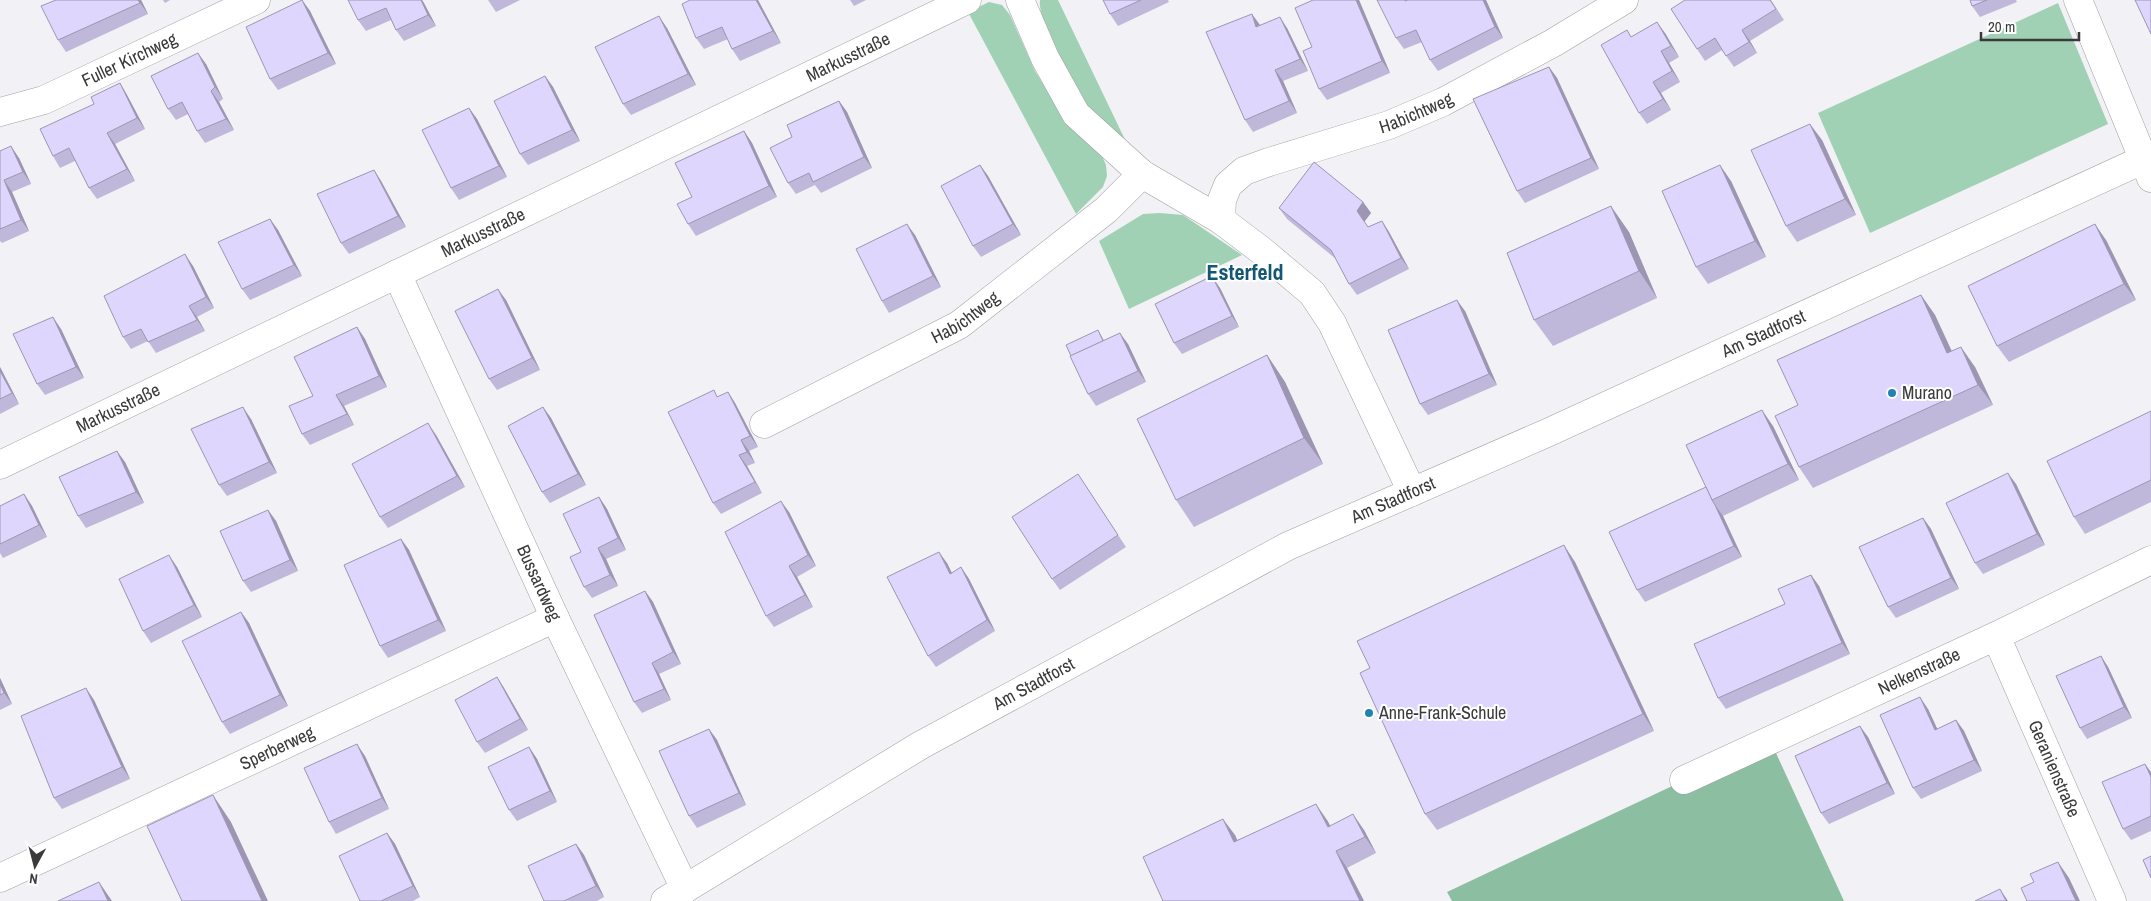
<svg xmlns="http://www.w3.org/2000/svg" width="2151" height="901" viewBox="0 0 2151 901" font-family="'Archivo Narrow',sans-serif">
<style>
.green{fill:#a1d1b5}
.forest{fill:#8cbfa2}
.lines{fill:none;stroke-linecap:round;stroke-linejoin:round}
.minor-casing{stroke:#a1a0a3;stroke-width:29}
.minor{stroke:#fff;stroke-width:28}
.wall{fill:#c0b8da}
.shaded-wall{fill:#9c96b2}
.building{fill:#dfd6fe;stroke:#9c96b2}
.poi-dot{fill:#2184af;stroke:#fff;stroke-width:2}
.labels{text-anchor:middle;stroke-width:4;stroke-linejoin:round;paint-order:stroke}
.street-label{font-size:18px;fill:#3a3a3b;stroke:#fff}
.poi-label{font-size:18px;fill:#3a3a3b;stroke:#fff;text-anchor:start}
.district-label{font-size:22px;font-weight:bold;fill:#135775;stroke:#fff}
</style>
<rect width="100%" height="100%" fill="#f2f1f5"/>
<!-- green -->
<g class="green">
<path d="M1040,0H1058L1129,148C1117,137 1101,127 1091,115C1076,96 1037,22 1040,0Z"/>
<path d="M989,2L1002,5L1010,15L1035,71L1068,125L1102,156L1106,165L1107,176L1103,187L1076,214L968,12Z"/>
<path d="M2058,3L2108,124L1870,233L1818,113Z"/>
<path d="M1160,213L1183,215L1242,255L1129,309L1099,241L1143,214Z"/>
</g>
<!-- forest -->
<path class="forest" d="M1770,740L1844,901H1452L1447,892Z"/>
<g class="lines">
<defs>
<g id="minor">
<path d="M1020,0L1045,58L1076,114L1142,174L1221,220L1262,251L1312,293L1332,323L1412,492"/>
<path d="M2078,0L2151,178"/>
<path id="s1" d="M0,112L44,100L256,0"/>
<path id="s2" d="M1221,220L1222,200L1228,185L1244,171L1269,162L1389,125L1443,102L1553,43L1624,0"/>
<path id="s3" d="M397,274L555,618L685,889"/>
<path id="s4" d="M764,424L959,325L1106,210L1142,174"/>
<path id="s5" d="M0,465L967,0"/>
<path id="s6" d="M1996,636L2112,901"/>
<path id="s7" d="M1684,780L1996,636L2151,560"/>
<path id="s8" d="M0,878L555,618"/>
<path id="s9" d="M665,901L921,745L1288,546L1547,433L2151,156"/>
</g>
</defs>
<!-- minor casing -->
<use href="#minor" class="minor-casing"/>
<!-- minor -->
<use href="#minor" class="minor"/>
</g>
<!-- wall -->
<g class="wall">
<path d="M56,0H141L148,14L66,52L58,40Z"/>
<path d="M163,0H170L165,3Z"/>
<path d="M302,0L310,11L336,64L278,90L270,79Z"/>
<path d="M348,0H422L436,26L404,41L396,30L391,20L366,31L358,20Z"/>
<path d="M488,0H520L496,12Z"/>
<path d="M758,0L781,43L740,61L732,49L728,39L704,49L696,38Z"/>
<path d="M850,0H866L854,6Z"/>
<path d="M1103,0H1168L1169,2L1118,26L1110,14Z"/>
<path d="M1313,0H1359L1390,73L1327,100L1319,89L1312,47Z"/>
<path d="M1408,0H1486L1503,38L1438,71L1430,60L1422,42L1404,49L1396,38Z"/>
<path d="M1685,0H1771L1784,20L1750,41L1757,53L1734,67L1722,50L1705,61L1697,49Z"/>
<path d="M1970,0H2016L2017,2L1980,17L1972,6Z"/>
<path d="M1260,25L1287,28L1308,71L1283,81L1297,113L1253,132L1245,120Z"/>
<path d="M667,28L696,85L631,115L623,104Z"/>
<path d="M1627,30L1631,37L1665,33L1679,57L1669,63L1680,82L1661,93L1671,110L1647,124L1639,113Z"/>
<path d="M206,64L223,99L219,102L234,130L205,143L197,131L188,114L176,120L168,109Z"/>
<path d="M1549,67L1557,78L1599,169L1525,203L1517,191Z"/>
<path d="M545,76L553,87L580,141L528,165L520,154Z"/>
<path d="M120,83L127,95L145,129L115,144L135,181L97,199L89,188L75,161L60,168L53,156L94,104Z"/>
<path d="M839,101L847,112L872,168L821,193L815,185L796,194L788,183L792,137Z"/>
<path d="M469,108L477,119L507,177L459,200L451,188Z"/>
<path d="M744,131L752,143L777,197L696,236L688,224L692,197Z"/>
<path d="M1822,140L1856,215L1797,242L1786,226Z"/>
<path d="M0,151L19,158L31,184L12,192L29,231L2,243L0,241Z"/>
<path d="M980,165L988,176L1021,235L981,257L973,246Z"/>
<path d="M374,170L381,181L406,227L349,254L341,243Z"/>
<path d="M1731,181L1766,257L1708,284L1696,267Z"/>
<path d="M1363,202L1371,213L1364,222L1368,227L1382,221L1389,232L1409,269L1357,295L1349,284L1336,259L1287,219L1279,208Z"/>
<path d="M270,219L278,230L302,276L250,300L242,289Z"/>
<path d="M1629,232L1657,298L1553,346L1534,320Z"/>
<path d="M915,235L941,287L889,313L882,301Z"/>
<path d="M2106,240L2136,300L2009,362L1997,346Z"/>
<path d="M193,266L214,308L197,317L205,331L156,353L148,341L131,349L123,337Z"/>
<path d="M1220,288L1239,327L1182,354L1174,343Z"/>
<path d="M1921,295L1935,315L1951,351L1975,367L1993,405L1813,488L1799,467L1798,405Z"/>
<path d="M506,300L540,370L497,390L489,379Z"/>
<path d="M1465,311L1497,385L1428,415L1420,404Z"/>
<path d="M357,327L365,339L387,387L344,406L354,425L310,445L302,434L313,396Z"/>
<path d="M61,329L84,378L45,395L37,384Z"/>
<path d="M1098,330L1104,340L1128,344L1146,382L1096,406L1088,394Z"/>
<path d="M1267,355L1285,382L1323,464L1194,527L1176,500Z"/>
<path d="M0,367L19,404L0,414Z"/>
<path d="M728,392L735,403L758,447L749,451L755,463L747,466L762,493L721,514L713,503Z"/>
<path d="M543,407L551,418L586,485L550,503L542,492Z"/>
<path d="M2151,411V502L2085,534L2074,517Z"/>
<path d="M251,419L277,473L227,496L219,485Z"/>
<path d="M1773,426L1799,480L1723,516L1742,557L1645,602L1637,590L1706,487Z"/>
<path d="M436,435L465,487L388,528L380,517Z"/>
<path d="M125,462L144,503L86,528L78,516Z"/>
<path d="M2016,484L2045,545L1983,574L1975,563Z"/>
<path d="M1086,486L1126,547L1060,590L1052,579Z"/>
<path d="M24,494L32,506L47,537L3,558L0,553V506Z"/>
<path d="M599,497L607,509L626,550L606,559L618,586L592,598L584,587L581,552Z"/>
<path d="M268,510L276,521L298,571L251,592L243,581Z"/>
<path d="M789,512L816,566L797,577L813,607L774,627L766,616Z"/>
<path d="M1923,518L1931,529L1959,589L1896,618L1888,607Z"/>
<path d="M401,539L409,550L446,631L388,658L380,646Z"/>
<path d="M1575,562L1654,731L1437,830L1425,814L1370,668Z"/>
<path d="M947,563L952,573L961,567L969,579L995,631L936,667L928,656Z"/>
<path d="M177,567L202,617L151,643L143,631Z"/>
<path d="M1811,575L1819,586L1850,654L1726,709L1718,698L1785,604Z"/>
<path d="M645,591L653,602L681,664L659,674L671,700L642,713L634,702Z"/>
<path d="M241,612L249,623L288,706L230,734L222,722Z"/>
<path d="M2101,656L2108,667L2132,718L2087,739L2080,728Z"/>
<path d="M497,677L504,688L528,730L485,753L477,742Z"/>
<path d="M0,678L12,704L0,710Z"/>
<path d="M94,700L130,779L62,809L54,798Z"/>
<path d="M1928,709L1937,729L1956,720L1964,731L1982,771L1921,799L1913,788Z"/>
<path d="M709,729L717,740L746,805L697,828L689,816Z"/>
<path d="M1868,737L1895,794L1829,824L1821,813Z"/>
<path d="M529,747L537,759L557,802L517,821L509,810Z"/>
<path d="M365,756L389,809L336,834L329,822Z"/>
<path d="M2151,772V831L2131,840L2123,829Z"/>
<path d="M1327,820L1330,826L1364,830L1376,853L1347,868L1364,901H1163L1235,835L1237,840Z"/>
<path d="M387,833L395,844L420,897L413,901H360Z"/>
<path d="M576,844L584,855L604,897L597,901H544Z"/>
</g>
<!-- shaded-wall -->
<g class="shaded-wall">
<path d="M138,0H141L148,14L140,3Z"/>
<path d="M302,0L310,11L336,64L328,53Z"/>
<path d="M421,0H422L424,3L436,26L428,15Z"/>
<path d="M756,0H758L781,43L773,31Z"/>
<path d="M1356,0H1359L1390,73L1382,61Z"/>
<path d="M1483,0H1486L1503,38L1495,27Z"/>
<path d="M1252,14L1260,25L1256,27Z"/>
<path d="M659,16L667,28L696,85L688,74Z"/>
<path d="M1280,17L1287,28L1308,71L1300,59Z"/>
<path d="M1657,22L1665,33L1679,57L1671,46Z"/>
<path d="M1742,30L1750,41L1757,53L1749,42Z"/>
<path d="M1661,51L1669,63L1680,82L1672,71Z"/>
<path d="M198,53L206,64L223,99L215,87Z"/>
<path d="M1549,67L1557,78L1599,169L1591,158Z"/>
<path d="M1275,70L1283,81L1297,113L1289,101Z"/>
<path d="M545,76L553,87L580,141L572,130Z"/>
<path d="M1653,82L1661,93L1671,110L1663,99Z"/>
<path d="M120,83L127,95L145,129L137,118Z"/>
<path d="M211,91L219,102L234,130L226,119Z"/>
<path d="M839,101L847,112L872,168L864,157Z"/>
<path d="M469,108L477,119L507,177L499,166Z"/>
<path d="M1810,124L1822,140L1856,215L1845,199Z"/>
<path d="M744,131L752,143L777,197L769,186Z"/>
<path d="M107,133L115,144L135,181L127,169Z"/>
<path d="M11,146L19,158L31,184L23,172Z"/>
<path d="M980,165L988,176L1021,235L1013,224Z"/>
<path d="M1720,165L1731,181L1766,257L1755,241Z"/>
<path d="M374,170L381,181L406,227L398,216Z"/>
<path d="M4,180L12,192L29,231L21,220Z"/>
<path d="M1363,202L1371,213L1364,222L1357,211Z"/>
<path d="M1611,206L1629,232L1657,298L1639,271Z"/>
<path d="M270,219L278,230L302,276L294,265Z"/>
<path d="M1382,221L1389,232L1409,269L1401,258Z"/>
<path d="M907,224L915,235L941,287L933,276Z"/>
<path d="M2095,224L2106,240L2136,300L2124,284Z"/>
<path d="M185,254L193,266L214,308L206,297Z"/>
<path d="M1212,276L1220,288L1239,327L1232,316Z"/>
<path d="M498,289L506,300L540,370L532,358Z"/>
<path d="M1921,295L1935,315L1962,373L1947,353Z"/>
<path d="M1457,300L1465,311L1497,385L1489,374Z"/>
<path d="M189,306L197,317L205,331L197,320Z"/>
<path d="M53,317L61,329L84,378L76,367Z"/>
<path d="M357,327L365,339L387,387L379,376Z"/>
<path d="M1120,333L1128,344L1146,382L1138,371Z"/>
<path d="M1961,347L1975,367L1993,405L1978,385Z"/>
<path d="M1267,355L1285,382L1323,464L1304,438Z"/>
<path d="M0,367L19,404L12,393L0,371Z"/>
<path d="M728,392L735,403L758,447L750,436Z"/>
<path d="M336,395L344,406L354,425L347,414Z"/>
<path d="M243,407L251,419L277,473L269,462Z"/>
<path d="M543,407L551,418L586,485L578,474Z"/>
<path d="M1762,410L1773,426L1799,480L1788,464Z"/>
<path d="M428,423L436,435L465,487L457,476Z"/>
<path d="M741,440L749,451L755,463L747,452Z"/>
<path d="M117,451L125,462L144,503L136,492Z"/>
<path d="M739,455L747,466L762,493L755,482Z"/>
<path d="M2008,473L2016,484L2045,545L2037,534Z"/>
<path d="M24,494L32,506L47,537L39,525Z"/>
<path d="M599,497L607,509L626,550L618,538Z"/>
<path d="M781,501L789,512L816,566L808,555Z"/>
<path d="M1715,505L1723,516L1742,557L1734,546Z"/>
<path d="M268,510L276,521L298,571L290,560Z"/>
<path d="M1923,518L1931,529L1959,589L1951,578Z"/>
<path d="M401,539L409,550L446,631L438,620Z"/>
<path d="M1564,545L1575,562L1654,731L1643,714Z"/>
<path d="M598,548L606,559L618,586L610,575Z"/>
<path d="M939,552L947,563L958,586L950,574Z"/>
<path d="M169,555L177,567L202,617L194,605Z"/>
<path d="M789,566L797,577L813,607L805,595Z"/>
<path d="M961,567L969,579L995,631L987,620Z"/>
<path d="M1811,575L1819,586L1850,654L1842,643Z"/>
<path d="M645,591L653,602L681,664L673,652Z"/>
<path d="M241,612L249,623L288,706L280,695Z"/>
<path d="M2101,656L2108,667L2132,718L2124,707Z"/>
<path d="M652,663L659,674L671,700L664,689Z"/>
<path d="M497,677L504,688L528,730L520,719Z"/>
<path d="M0,678L12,704L4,693L0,684Z"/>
<path d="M86,688L94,700L130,779L122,767Z"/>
<path d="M1920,697L1928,709L1943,741L1935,730Z"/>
<path d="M1956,720L1964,731L1982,771L1974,760Z"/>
<path d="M1860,726L1868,737L1895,794L1887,783Z"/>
<path d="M709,729L717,740L746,805L739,793Z"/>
<path d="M357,744L365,756L389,809L382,798Z"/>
<path d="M529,747L537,759L557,802L550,791Z"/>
<path d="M2145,764L2151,772V777Z"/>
<path d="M213,795L231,822L268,901H262Z"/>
<path d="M1316,804L1327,820L1340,843L1328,827Z"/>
<path d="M1353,814L1364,830L1376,853L1365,837Z"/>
<path d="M1223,819L1235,835L1245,858L1234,842Z"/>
<path d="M387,833L395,844L420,897L413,886Z"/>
<path d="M576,844L584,855L604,897L596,886Z"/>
<path d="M1336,851L1347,868L1364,901H1360Z"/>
<path d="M2058,862L2069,878L2080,901H2076Z"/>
<path d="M99,882L112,901H108Z"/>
<path d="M2000,889L2008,901H2006Z"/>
</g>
<!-- building -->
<g class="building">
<path d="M56,0H138L140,3L58,40L41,6Z"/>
<path d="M302,0L328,53L270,79L246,27Z"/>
<path d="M348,0H421L428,15L396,30L386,8L358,20Z"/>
<path d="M690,0H756L773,31L732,49L722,27L696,38L682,4Z"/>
<path d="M1103,0H1141L1110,14Z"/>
<path d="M1313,0H1356L1382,61L1319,89L1303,51L1312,47L1295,8Z"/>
<path d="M1377,0H1405V1L1408,0H1483L1495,27L1430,60L1416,30L1396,38Z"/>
<path d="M1685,0H1770L1776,9L1742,30L1749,42L1726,56L1715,38L1697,49L1671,9Z"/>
<path d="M1970,0H1987L1972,6Z"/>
<path d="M2135,0H2151V34Z"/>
<path d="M1252,14L1256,27L1280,17L1300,59L1275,70L1289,101L1245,120L1206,32Z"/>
<path d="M659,16L688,74L623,104L595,47Z"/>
<path d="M1657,22L1671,46L1661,51L1672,71L1653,82L1663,99L1639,113L1601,45L1627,30L1631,37Z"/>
<path d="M198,53L215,87L211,91L226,119L197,131L182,102L168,109L151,76Z"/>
<path d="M1549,67L1591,158L1517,191L1473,99Z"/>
<path d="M545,76L572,130L520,154L494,101Z"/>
<path d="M120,83L137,118L107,133L127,169L89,188L69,148L53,156L40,129L94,104L91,97Z"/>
<path d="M839,101L864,157L813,182L809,173L788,183L770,148L792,137L787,125Z"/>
<path d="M469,108L499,166L451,188L422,130Z"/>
<path d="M1810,124L1845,199L1786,226L1751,150Z"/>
<path d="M744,131L769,186L688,224L677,204L692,197L675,163Z"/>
<path d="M11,146L23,172L4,180L21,220L0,229V151Z"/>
<path d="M1314,162L1363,202L1357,211L1368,227L1382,221L1401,258L1349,284L1331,250L1279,208Z"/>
<path d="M980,165L1013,224L973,246L941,186Z"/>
<path d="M1720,165L1755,241L1696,267L1662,191Z"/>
<path d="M374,170L398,216L341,243L317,194Z"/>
<path d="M1611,206L1639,271L1534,320L1507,253Z"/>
<path d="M270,219L294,265L242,289L218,242Z"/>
<path d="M907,224L933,276L882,301L856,249Z"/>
<path d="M2095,224L2124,284L1997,346L1968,286Z"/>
<path d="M185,254L206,297L189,306L197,320L148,342L141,329L123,337L104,296Z"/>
<path d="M1212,276L1232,316L1174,343L1155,304Z"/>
<path d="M498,289L532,358L489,379L455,311Z"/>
<path d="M1921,295L1947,353L1961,347L1978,385L1799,467L1775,416L1798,405L1777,360Z"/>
<path d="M1457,300L1489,374L1420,404L1388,330Z"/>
<path d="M53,317L76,367L37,384L13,334Z"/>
<path d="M357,327L379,376L336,395L347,414L302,434L289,406L313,396L294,357Z"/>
<path d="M1098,330L1103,341L1071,356L1066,345Z"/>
<path d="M1120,333L1138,371L1088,394L1070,356Z"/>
<path d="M1267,355L1304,438L1176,500L1137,419Z"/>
<path d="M0,371L12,393L0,399Z"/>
<path d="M714,390L717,397L728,392L750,436L741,440L747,452L739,455L755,482L713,503L668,412Z"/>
<path d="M243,407L269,462L219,485L191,429Z"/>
<path d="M543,407L578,474L542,492L508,426Z"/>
<path d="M1762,410L1788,464L1712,500L1686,445Z"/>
<path d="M2151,411V480L2074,517L2047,461Z"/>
<path d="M428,423L457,476L380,517L352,464Z"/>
<path d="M117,451L136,492L78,516L59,477Z"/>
<path d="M2008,473L2037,534L1975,563L1946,503Z"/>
<path d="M1078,474L1118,535L1052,579L1012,517Z"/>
<path d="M1706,487L1712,500L1715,505L1734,546L1637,590L1609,532Z"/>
<path d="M24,494L39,525L0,544V506Z"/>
<path d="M599,497L618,538L598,548L610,575L584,587L570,557L581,552L563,514Z"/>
<path d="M781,501L808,555L789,566L805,595L766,616L725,532Z"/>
<path d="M268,510L290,560L243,581L220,531Z"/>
<path d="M1923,518L1951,578L1888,607L1859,547Z"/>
<path d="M401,539L438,620L380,646L344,565Z"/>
<path d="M1564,545L1643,714L1425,814L1360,673L1370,668L1357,641Z"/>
<path d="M939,552L950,574L961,567L987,620L928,656L887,577Z"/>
<path d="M169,555L194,605L143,631L119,579Z"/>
<path d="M1811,575L1842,643L1718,698L1694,644L1785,604L1778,589Z"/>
<path d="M645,591L673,652L652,663L664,689L634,702L594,615Z"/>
<path d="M241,612L280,695L222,722L182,641Z"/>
<path d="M2101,656L2124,707L2080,728L2056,676Z"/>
<path d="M497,677L520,719L477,742L455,700Z"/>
<path d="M0,684L4,693L0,695Z"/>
<path d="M86,688L122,767L54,798L21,716Z"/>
<path d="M1920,697L1935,730L1956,720L1974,760L1913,788L1880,715Z"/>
<path d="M1860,726L1887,783L1821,813L1795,756Z"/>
<path d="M709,729L739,793L689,816L659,751Z"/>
<path d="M357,744L382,798L329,822L304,768Z"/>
<path d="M529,747L550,791L509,810L488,767Z"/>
<path d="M2145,764L2151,777V816L2123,829L2102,782Z"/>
<path d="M213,795L262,901H182L147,826Z"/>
<path d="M1316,804L1328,827L1353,814L1365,837L1336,851L1360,901H1163L1143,857L1223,819L1234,842Z"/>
<path d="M387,833L413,886L381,901H360L339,856Z"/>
<path d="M576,844L596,886L564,901H544L528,866Z"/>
<path d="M2151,856V878L2143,860Z"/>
<path d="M2058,862L2076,901H2027L2021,888L2034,882L2030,874Z"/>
<path d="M99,882L108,901H58Z"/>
<path d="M2000,889L2006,901H1975Z"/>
</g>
<!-- markers -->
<g class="poi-dot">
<circle cx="1892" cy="393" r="5"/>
<circle cx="1369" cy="713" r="5"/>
</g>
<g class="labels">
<!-- street labels -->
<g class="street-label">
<text dy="6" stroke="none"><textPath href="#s5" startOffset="941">Markusstraße</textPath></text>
<text dy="6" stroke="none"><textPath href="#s1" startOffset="140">Fuller Kirchweg</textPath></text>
<text dy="6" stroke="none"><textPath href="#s2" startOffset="239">Habichtweg</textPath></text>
<text dy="6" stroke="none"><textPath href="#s5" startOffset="536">Markusstraße</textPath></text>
<text dy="6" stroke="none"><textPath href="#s4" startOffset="228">Habichtweg</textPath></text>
<text dy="6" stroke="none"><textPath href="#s9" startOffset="1238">Am Stadtforst</textPath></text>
<text dy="6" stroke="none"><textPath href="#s5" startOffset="131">Markusstraße</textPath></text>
<text dy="6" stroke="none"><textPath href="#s9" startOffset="832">Am Stadtforst</textPath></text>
<text dy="6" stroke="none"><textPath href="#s3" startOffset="340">Bussardweg</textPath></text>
<text dy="6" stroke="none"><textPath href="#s7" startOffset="259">Nelkenstraße</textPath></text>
<text dy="6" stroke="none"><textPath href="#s9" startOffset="428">Am Stadtforst</textPath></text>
<text dy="6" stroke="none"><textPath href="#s8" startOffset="306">Sperberweg</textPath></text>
<text dy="6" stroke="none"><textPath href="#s6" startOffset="145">Geranienstraße</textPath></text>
</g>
<!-- poi labels -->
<g class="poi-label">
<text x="1902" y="399">Murano</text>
<text x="1379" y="719">Anne-Frank-Schule</text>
</g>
<!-- district labels -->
<g class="district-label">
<text x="1245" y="280">Esterfeld</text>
</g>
</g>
<!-- north arrow -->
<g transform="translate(35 866) rotate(187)" stroke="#ffffff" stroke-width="4" paint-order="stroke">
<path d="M0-4L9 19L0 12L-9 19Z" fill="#3a3a3b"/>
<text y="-8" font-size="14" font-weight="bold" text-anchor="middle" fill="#3a3a3b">N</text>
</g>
<!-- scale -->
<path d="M1981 32v8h98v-8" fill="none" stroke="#3a3a3b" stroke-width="2.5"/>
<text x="1988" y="32" font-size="15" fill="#3a3a3b" stroke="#ffffff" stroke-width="4" paint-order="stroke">20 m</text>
</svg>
